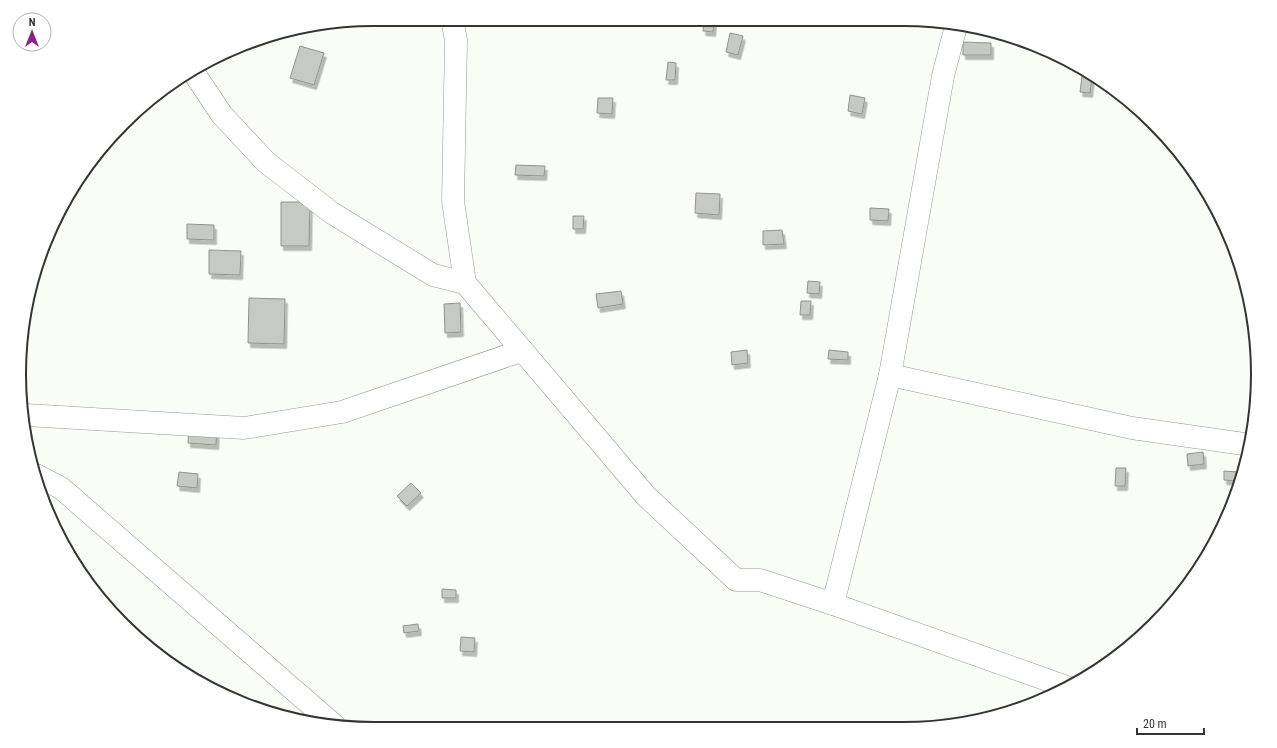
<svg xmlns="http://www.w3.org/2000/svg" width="1277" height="748" viewBox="0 0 1277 748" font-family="'Roboto Condensed',sans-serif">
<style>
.building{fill:#c7c9c4;stroke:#91938e;filter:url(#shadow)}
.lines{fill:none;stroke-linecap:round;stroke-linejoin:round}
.minor-casing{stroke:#969894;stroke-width:23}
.minor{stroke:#fff;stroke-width:22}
.rim{fill:none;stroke:#343433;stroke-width:2}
</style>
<defs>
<filter id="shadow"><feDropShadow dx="2.5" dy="4.5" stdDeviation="0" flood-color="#0004"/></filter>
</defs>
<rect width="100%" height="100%" fill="#fafcf7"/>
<!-- building -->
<g class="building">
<path d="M704,19L714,20L713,32L703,31Z"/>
<path d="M730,33L743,36L738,55L726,52Z"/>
<path d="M963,42L991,43V55H963Z"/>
<path d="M300,46L324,53L314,85L290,78Z"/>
<path d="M668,62L676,63L675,80H666Z"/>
<path d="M1082,76L1092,77L1090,93L1080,92Z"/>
<path d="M850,95L865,98L862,114L848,111Z"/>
<path d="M598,98H613L612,114L597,113Z"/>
<path d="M516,165L545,166L544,176L515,175Z"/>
<path d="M696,193L720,194L719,215L695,213Z"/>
<path d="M281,202H310L309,246H281Z"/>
<path d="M870,208L889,209L888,221L870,220Z"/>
<path d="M573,216H584L583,229H573Z"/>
<path d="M187,224L214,225V240L187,239Z"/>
<path d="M782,230L784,244L763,245V231Z"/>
<path d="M209,250L241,251L240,275L209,274Z"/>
<path d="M808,281L820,282L819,294L807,293Z"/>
<path d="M621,291L623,304L598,308L596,294Z"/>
<path d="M249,298L285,299L284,344L248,343Z"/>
<path d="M801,301H811L810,315H800Z"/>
<path d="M460,303L461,332L445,333L444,304Z"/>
<path d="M747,350L748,363L732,365L731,352Z"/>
<path d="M829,350L848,352V360L828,359Z"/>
<path d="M189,425L217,426L216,445L188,443Z"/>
<path d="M1203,452L1204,464L1188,466L1187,454Z"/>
<path d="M1116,468H1126L1125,486H1115Z"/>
<path d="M1224,471L1239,472L1238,481L1224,480Z"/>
<path d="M179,472L198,474L197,488L177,486Z"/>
<path d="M411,483L421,493L407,506L397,496Z"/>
<path d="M442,589L456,590V598H442Z"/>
<path d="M418,624L419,631L404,633L403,626Z"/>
<path d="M461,637L475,638L474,652L460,651Z"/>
</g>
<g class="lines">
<defs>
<g id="minor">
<path d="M452,19L456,40L453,201L465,283L646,496L736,580H760L833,604L1067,687"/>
<path d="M194,73L222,115L266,162L332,213L433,275L465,283"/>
<path d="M890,375L1132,428L1251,445"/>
<path d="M26,415L244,428L342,412L521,351"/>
<path d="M36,475L61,488L334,725"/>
<path d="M833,604L890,375L943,76L956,26"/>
</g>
</defs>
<!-- minor casing -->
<use href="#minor" class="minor-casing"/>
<!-- minor -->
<use href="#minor" class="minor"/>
</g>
<!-- crop -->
<path d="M0 0H1277V748H0ZM374 26H903A348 348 0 0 1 1251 374V374A348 348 0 0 1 903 722H374A348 348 0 0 1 26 374V374A348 348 0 0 1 374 26Z" fill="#fff" fill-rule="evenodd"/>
<path class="rim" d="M374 26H903A348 348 0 0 1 1251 374V374A348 348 0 0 1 903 722H374A348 348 0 0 1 26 374V374A348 348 0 0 1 374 26Z"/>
<!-- north arrow -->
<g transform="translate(32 32)"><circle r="19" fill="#ffffff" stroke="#aeaead"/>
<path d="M0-3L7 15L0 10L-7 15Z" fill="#89238b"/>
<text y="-6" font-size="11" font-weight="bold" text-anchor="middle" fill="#343433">N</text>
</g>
<!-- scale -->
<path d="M1137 728v6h67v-6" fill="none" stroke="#343433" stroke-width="2"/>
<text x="1143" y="728" font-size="12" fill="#343433" stroke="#ffffff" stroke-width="3" paint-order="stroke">20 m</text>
</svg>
